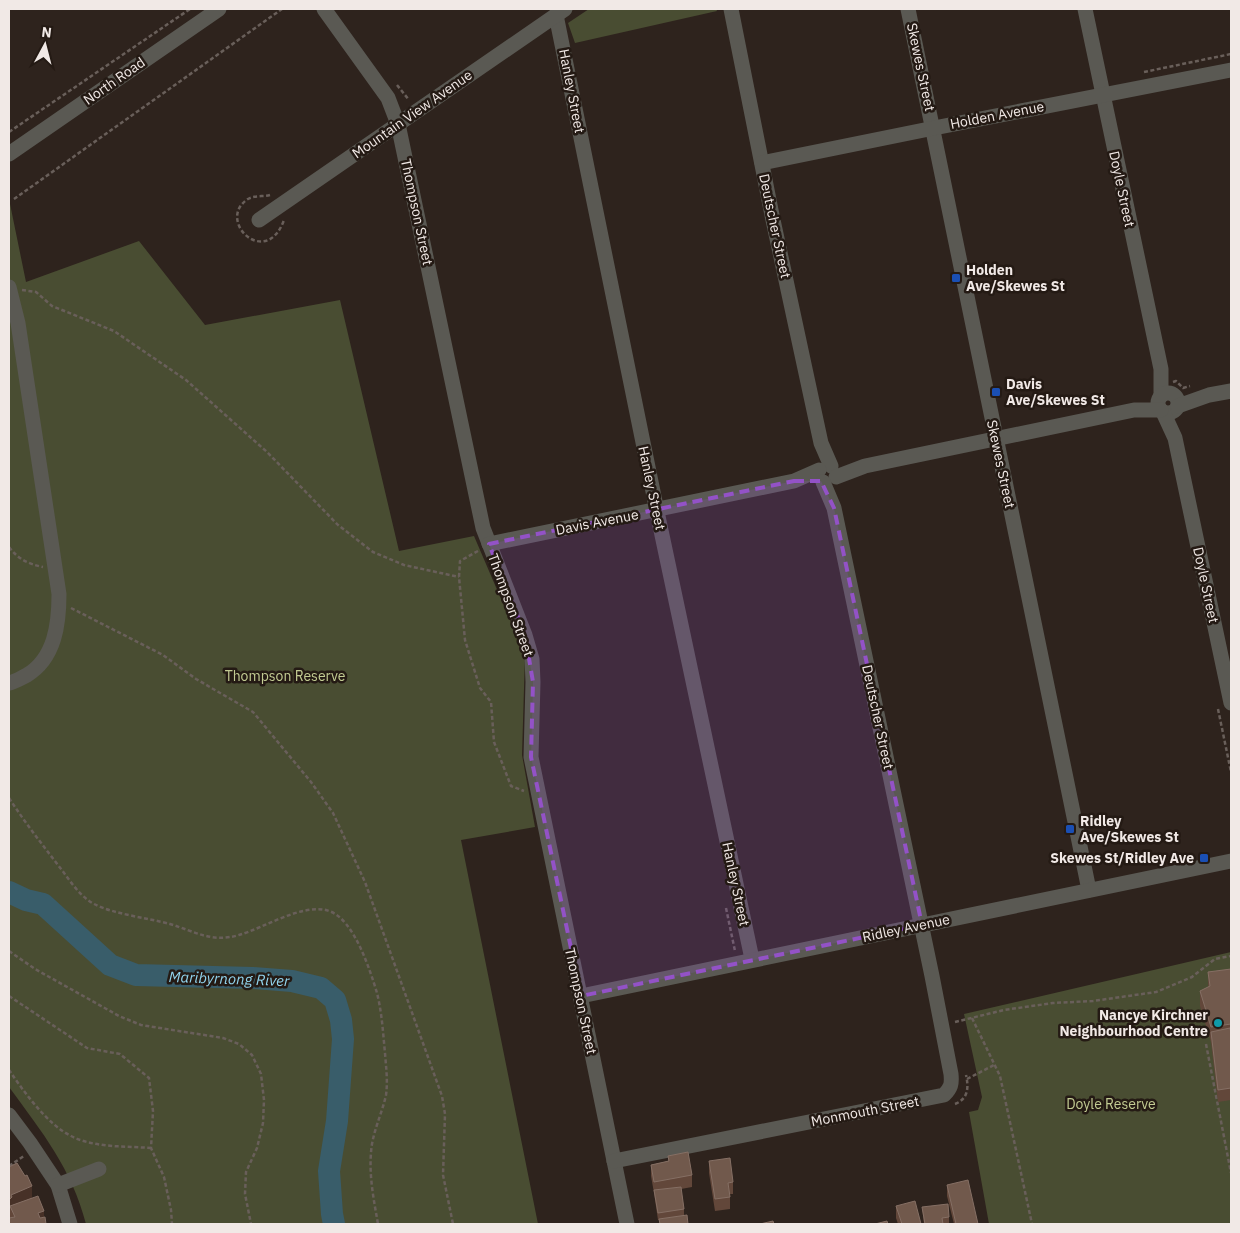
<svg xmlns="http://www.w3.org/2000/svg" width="1240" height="1233" viewBox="0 0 1240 1233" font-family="'IBM Plex Sans',sans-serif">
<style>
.green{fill:#494d32}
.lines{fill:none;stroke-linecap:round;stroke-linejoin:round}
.river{stroke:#395d6a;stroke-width:22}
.path{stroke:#695f5a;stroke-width:2.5;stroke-dasharray:4 2.5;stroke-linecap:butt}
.minor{stroke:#5a5953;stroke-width:15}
.wall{fill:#62473a}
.shaded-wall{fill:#473127}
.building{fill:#71594c;stroke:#856f64}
.marked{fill:#9352c7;fill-opacity:0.2;stroke:#9352c7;stroke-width:4;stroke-dasharray:10 6;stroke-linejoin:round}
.transit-dot{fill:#1a4fb4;stroke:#241a14;stroke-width:2}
.culture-dot{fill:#0f9aa8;stroke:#241a14;stroke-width:2}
.labels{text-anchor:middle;stroke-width:5;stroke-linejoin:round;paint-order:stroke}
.street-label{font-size:14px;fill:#f1e9e6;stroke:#241a14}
.poi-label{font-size:14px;font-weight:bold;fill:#f1e9e6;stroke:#241a14;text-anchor:start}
.park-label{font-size:14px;fill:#c3cc93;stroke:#241a14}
.water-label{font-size:15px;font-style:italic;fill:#92d5ef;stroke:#241a14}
</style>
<rect width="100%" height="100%" fill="#2e231d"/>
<!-- green -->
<g class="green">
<path d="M589,9H716L717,11L575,43L568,23Z"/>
<path d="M9,199L26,282L139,241L205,325L340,300L399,551L474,536L525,655L522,755L535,827L461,840L538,1224H86C72,1169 42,1132 9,1087Z"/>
<path d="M1231,952V1224H989L969,1112L978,1110L982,1097L964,1014Z"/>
</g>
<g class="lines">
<!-- river -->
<path class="river" d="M9,892L26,900L43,904L110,965L136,975L253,978L292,981L321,988L335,1000L341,1020L343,1039L337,1121L329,1171L332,1214L334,1224"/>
<!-- path -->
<g class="path">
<path d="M1144,72L1231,54"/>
<path d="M397,85L409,100"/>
<path d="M9,132L190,9"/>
<path d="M270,195C263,197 255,195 248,199C215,220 266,270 284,220"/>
<path d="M14,199L282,9"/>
<path d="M22,290L36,292L52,306L114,331L186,380L267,452L338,525L373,552L404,565L459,577"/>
<path d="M1173,382L1176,381L1183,388L1190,386"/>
<path d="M9,547C18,559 28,564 43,567"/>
<path d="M478,551L460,561L459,577L465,640L480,688L491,702L494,742L511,786L524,791"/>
<path d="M71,608L163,655L196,679L253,712L311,782L333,813L365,882L442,1096L445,1114L443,1175L453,1224"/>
<path d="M1218,709L1231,772"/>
<path d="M9,798C24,821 41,843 58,865C69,879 78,895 94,904C113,914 148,918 170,924C196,932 212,943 239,935C264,928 304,902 329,911C354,919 370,970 377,993C382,1013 383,1033 385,1053C386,1067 388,1081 386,1095C382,1114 372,1133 371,1153C369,1177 374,1201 378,1224"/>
<path d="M726,908L735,951"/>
<path d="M9,951L35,969L119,1016L141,1025L223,1038L239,1044L252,1055L261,1074L264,1100L263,1123L257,1148L246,1172L245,1194L251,1224"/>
<path d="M9,996L87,1048L120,1054L149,1078L153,1111L151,1148L164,1177L171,1210L172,1224"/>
<path d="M972,1018L1000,1076L1032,1224"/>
<path d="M955,1022L1004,1010L1053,1003L1093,1001L1156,992L1192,977L1215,959L1231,956"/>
<path d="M1206,1044L1231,1173"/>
<path d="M9,1070C24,1092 47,1124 71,1136C94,1148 125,1146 151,1148"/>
<path d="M967,1079L994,1065"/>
<path d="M955,1104C968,1099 969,1088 966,1075"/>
<path d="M9,1166L24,1156"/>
</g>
<!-- minor -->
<g class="minor">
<path d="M324,9L388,98L398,124L483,528L525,635L532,659L533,682L531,757L627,1224"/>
<path d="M731,9L773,220L821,443L831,466"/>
<path d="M908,9L1089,890"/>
<path d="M1085,9L1161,369V396"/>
<path d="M556,15L659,521L752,959"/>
<path d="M9,154L219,9"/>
<path d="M762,163L934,128L1231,70"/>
<path d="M259,220L565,9"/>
<path d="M9,287L18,323L59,594C59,624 55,658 27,675C21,678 15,682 9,683"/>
<circle cx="1168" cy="403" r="10"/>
<path d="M1178,406L1209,395L1231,391"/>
<path d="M1163,412L1175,438L1231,703"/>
<path d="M836,477L865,466L1134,410H1161"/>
<path d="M489,544L794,481L819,470"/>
<path d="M581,996L1231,861"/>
<path d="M9,1115L30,1143L58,1185L70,1224"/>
<path d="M614,1161L944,1095C951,1088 952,1084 951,1074L932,976L834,508L823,482"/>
<path d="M58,1185L99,1169"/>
</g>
</g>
<!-- wall -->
<g class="wall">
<path d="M1231,969V1100L1218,1102L1211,1042L1200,1006V991L1208,987V972Z"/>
<path d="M668,1156L692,1175V1187L681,1189L684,1209V1215L688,1224H659V1220H658L654,1193L651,1176V1165L668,1161Z"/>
<path d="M709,1161L733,1182V1194H730V1209L715,1211L709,1173Z"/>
<path d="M9,1167L32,1198L44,1211L10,1218Z"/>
<path d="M947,1185L978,1224H954L947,1196Z"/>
<path d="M896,1206L921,1224H898L896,1218Z"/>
<path d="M922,1207L949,1217V1224H924Z"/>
</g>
<!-- shaded-wall -->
<g class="shaded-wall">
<path d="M32,1186V1198L10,1206V1211L9,1212V1200L11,1195Z"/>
<path d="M44,1211V1223L40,1224L38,1213Z"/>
</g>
<!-- building -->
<g class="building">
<path d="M1231,969V1024L1211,1027L1200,991L1210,986L1208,972Z"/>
<path d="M1230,1028L1231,1034V1088L1218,1090L1211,1032Z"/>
<path d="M688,1152L692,1175L654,1182L651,1165L669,1161L668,1156Z"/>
<path d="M730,1158L733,1182L728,1183L730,1197L715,1199L709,1161Z"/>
<path d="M17,1163L25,1176L27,1175L32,1186L11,1195L12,1197L9,1200V1167Z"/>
<path d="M968,1180L978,1224H956L947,1185Z"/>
<path d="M681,1187L684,1209L658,1213L654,1190Z"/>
<path d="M38,1196L44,1211L38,1213L40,1218L45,1217L46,1224H9V1218L15,1217L10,1206Z"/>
<path d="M915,1201L921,1224H902L896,1206Z"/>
<path d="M948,1204L949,1217L942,1218L943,1224H925L922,1207Z"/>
<path d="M687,1215L688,1224H660L659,1219Z"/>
<path d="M773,1221L774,1224H760Z"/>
<path d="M887,1221L888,1224H875Z"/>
</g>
<!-- marked area -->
<path class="marked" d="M794,481H821L834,508L922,925L581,996L531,757L533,682L525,635L489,544Z"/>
<!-- markers -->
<g class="transit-dot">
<rect x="951" y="273" width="10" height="10" rx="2.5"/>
<rect x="991" y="387" width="10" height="10" rx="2.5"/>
<rect x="1065" y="824" width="10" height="10" rx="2.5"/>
<rect x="1199" y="853" width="10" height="10" rx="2.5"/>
</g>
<circle class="culture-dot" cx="1218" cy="1023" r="5"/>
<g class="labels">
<!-- street labels -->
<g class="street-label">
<text transform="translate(921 67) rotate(78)" y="5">Skewes Street</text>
<text transform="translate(114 81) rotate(-35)" y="5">North Road</text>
<text transform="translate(572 91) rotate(79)" y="5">Hanley Street</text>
<text transform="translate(412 114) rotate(-35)" y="5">Mountain View Avenue</text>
<text transform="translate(997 115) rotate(-11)" y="5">Holden Avenue</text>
<text transform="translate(1122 189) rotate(78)" y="5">Doyle Street</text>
<text transform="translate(417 212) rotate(78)" y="5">Thompson Street</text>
<text transform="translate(775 226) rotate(78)" y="5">Deutscher Street</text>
<text transform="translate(1001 464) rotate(78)" y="5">Skewes Street</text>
<text transform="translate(652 488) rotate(78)" y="5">Hanley Street</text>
<text transform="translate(597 522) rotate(-11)" y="5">Davis Avenue</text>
<text transform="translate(1206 585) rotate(78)" y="5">Doyle Street</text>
<text transform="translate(511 605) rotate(70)" y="5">Thompson Street</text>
<text transform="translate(878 717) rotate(78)" y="5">Deutscher Street</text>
<text transform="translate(736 884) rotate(78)" y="5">Hanley Street</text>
<text transform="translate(906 928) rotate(-12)" y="5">Ridley Avenue</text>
<text transform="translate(581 1001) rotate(78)" y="5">Thompson Street</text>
<text transform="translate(865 1111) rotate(-11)" y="5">Monmouth Street</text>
</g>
<!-- poi labels -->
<g class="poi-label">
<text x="966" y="275">Holden<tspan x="966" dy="16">Ave/Skewes St</tspan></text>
<text x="1006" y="389">Davis<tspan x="1006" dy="16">Ave/Skewes St</tspan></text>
<text x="1080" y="826">Ridley<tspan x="1080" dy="16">Ave/Skewes St</tspan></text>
<text x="1194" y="863" text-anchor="end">Skewes St/Ridley Ave</text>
<text x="1208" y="1020" text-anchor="end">Nancye Kirchner<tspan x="1208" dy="16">Neighbourhood Centre</tspan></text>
</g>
<!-- park labels -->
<g class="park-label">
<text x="285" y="681">Thompson Reserve</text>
<text x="1111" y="1109">Doyle Reserve</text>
</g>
<!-- water labels -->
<g class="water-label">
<text transform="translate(229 979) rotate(2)" y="5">Maribyrnong River</text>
</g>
</g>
<!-- border -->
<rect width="1240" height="1233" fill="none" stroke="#f1e9e6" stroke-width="20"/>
<!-- north arrow -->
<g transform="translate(45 45) rotate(7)" stroke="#241a14" stroke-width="4" paint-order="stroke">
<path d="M0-4L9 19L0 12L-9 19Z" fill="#f1e9e6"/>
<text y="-8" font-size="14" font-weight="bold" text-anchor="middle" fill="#f1e9e6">N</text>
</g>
</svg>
